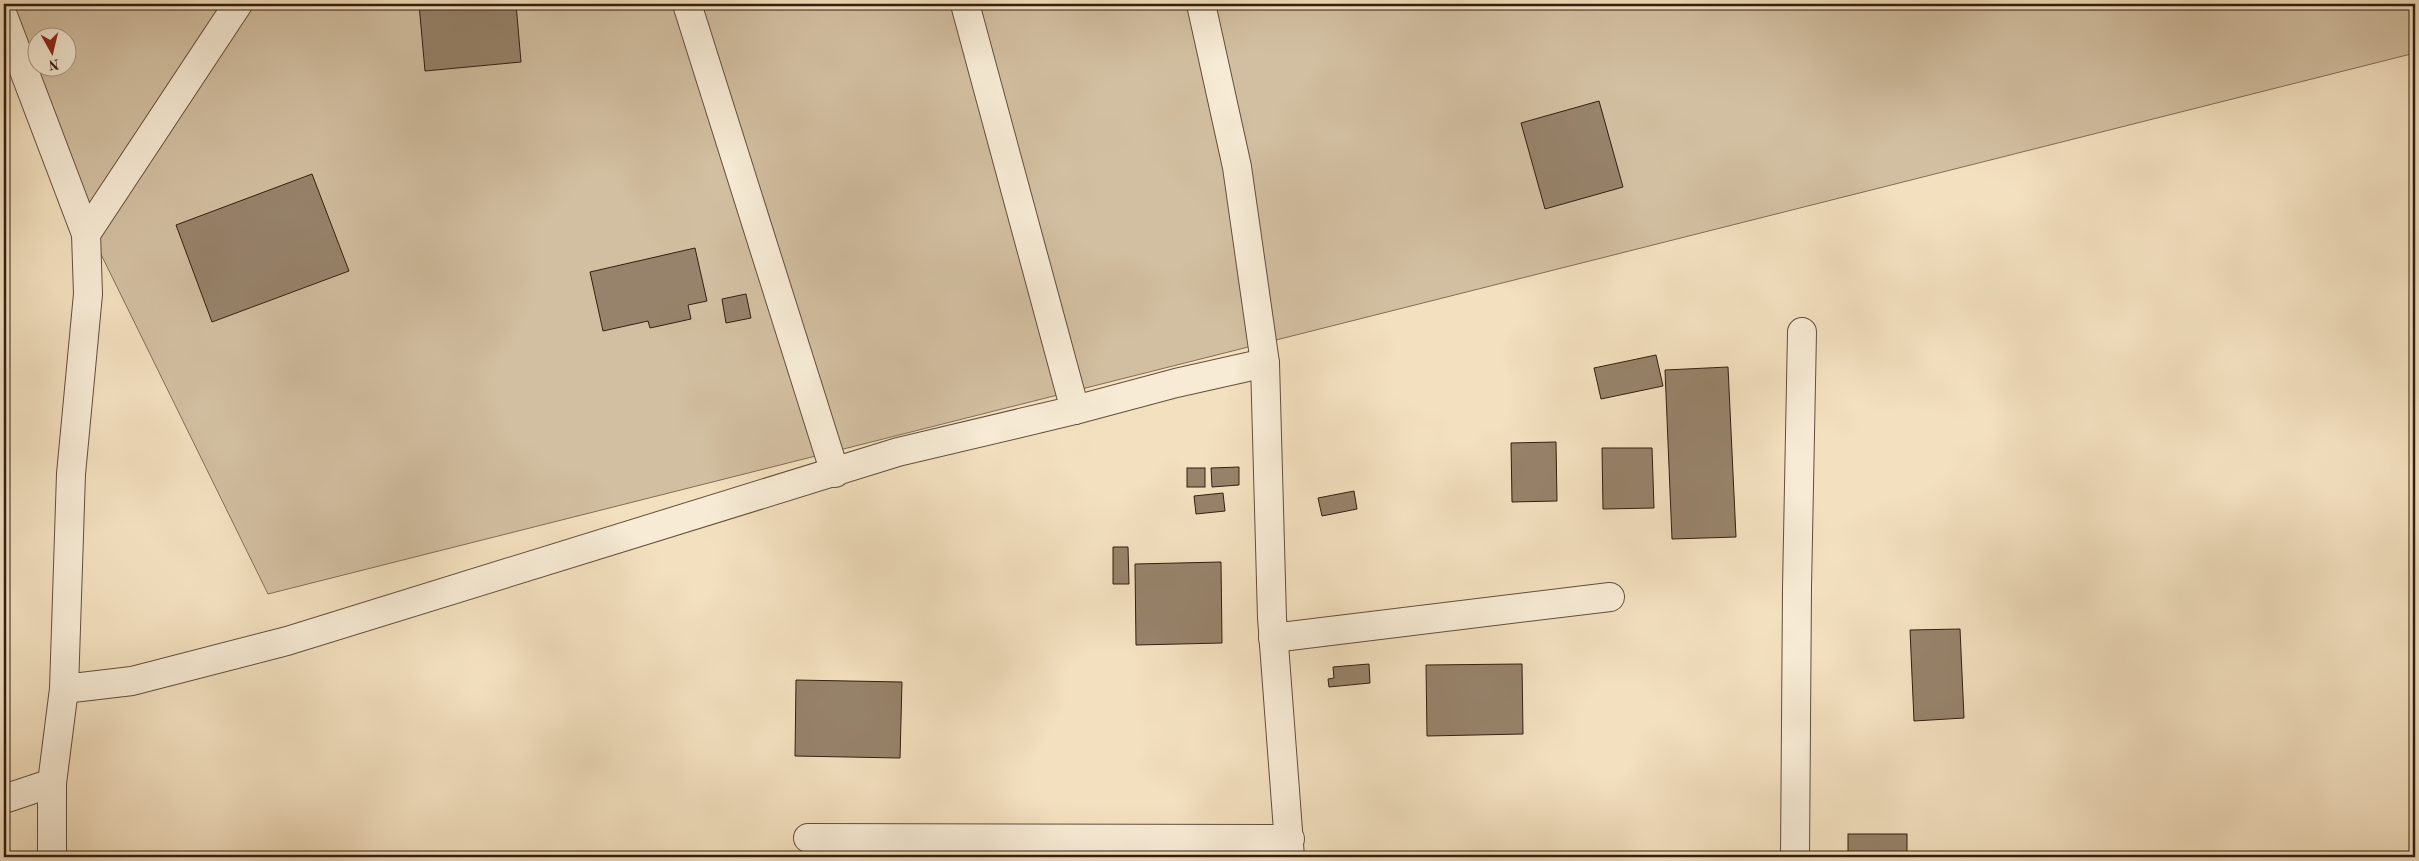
<svg xmlns="http://www.w3.org/2000/svg" width="2419" height="861" viewBox="0 0 2419 861" font-family="'Old Standard TT',serif">
<style>
.green{fill:#d2bfa1;stroke:#826e58;fill-rule:evenodd}
.building{fill:#97836b;stroke:#331e0f}
.lines{fill:none;stroke-linecap:round;stroke-linejoin:round}
.street-casing{stroke:#634e3b;stroke-width:30}
.street{stroke:#f7ebd5;stroke-width:28}
</style>
<rect width="100%" height="100%" fill="#f3e0bf"/>
<filter id="stains"><feTurbulence type="fractalNoise" baseFrequency=".004" numOctaves="4"/><feColorMatrix values="0 0 0 0 .2 0 0 0 0 .09 0 0 0 0 .02 0 0 0 .5 -.17"/></filter>
<radialGradient id="worn" r=".72"><stop offset=".6" stop-color="#630" stop-opacity="0"/><stop offset="1" stop-color="#630" stop-opacity=".3"/></radialGradient>
<!-- green -->
<path class="green" d="M4,4H2415V53L268,594L4,57ZM38,38H68V68H38Z"/>
<!-- building -->
<g class="building">
<path d="M419,4H516L521,62L425,71Z"/>
<path d="M1599,101L1623,187L1545,209L1521,123Z"/>
<path d="M312,174L349,271L212,322L176,225Z"/>
<path d="M695,248L707,301L688,305L691,319L650,328L648,321L603,331L590,272Z"/>
<path d="M746,294L751,318L726,323L722,299Z"/>
<path d="M1656,355L1663,386L1601,399L1594,368Z"/>
<path d="M1728,367L1736,537L1672,539L1665,370Z"/>
<path d="M1556,442L1557,501L1512,502L1511,443Z"/>
<path d="M1602,448H1652L1654,508L1603,509Z"/>
<path d="M1239,467V485L1212,487L1211,468Z"/>
<rect x="1187" y="468" width="18" height="19"/>
<path d="M1354,491L1357,509L1322,516L1318,498Z"/>
<path d="M1223,493L1225,511L1196,514L1194,496Z"/>
<path d="M1113,547H1128L1129,584H1113Z"/>
<path d="M1221,562L1222,643L1136,645L1135,564Z"/>
<path d="M1960,629L1964,718L1914,721L1910,630Z"/>
<path d="M1369,664L1370,683L1329,687L1328,679L1334,678L1333,667Z"/>
<path d="M1522,664L1523,734L1427,736L1426,665Z"/>
<path d="M796,680L902,682L900,758L795,756Z"/>
<rect x="1848" y="834" width="59" height="23"/>
</g>
<g class="lines">
<defs>
<g id="street">
<path d="M687,4L835,473"/>
<path d="M965,4L1075,410"/>
<path d="M1201,4L1237,167L1265,363L1272,618L1290,857"/>
<path d="M4,18L86,234L88,294L71,474L64,689L52,783V857"/>
<path d="M86,234L238,4"/>
<path d="M1273,638L1610,597"/>
<path d="M64,689L132,681L287,641L898,452L1075,410L1176,383L1265,363"/>
<path d="M4,799L52,783"/>
<path d="M808,838L1290,839"/>
<path d="M1795,857L1797,588L1802,332"/>
</g>
</defs>
<!-- street casing -->
<use href="#street" class="street-casing"/>
<!-- street -->
<use href="#street" class="street"/>
</g>
<!-- margin -->
<rect width="2419" height="861" fill="none" stroke="#f3e0bf" stroke-width="20"/>
<rect x="5" y="5" width="2409" height="851" fill="none" stroke="#331e0f" stroke-width="2.5"/>
<rect x="10" y="10" width="2399" height="841" fill="none" stroke="#331e0f"/>
<!-- north arrow -->
<g transform="translate(52 52) rotate(172)"><circle r="24" fill="#f7ebd5" stroke="#a99986"/>
<path d="M0-4L9 19L0 12L-9 19Z" fill="#8f2418"/>
<text y="-8" font-size="14" font-weight="bold" text-anchor="middle" fill="#331e0f">N</text>
</g>
<rect width="100%" height="100%" filter="url(#stains)"/>
<rect width="100%" height="100%" fill="url(#worn)"/>
</svg>
